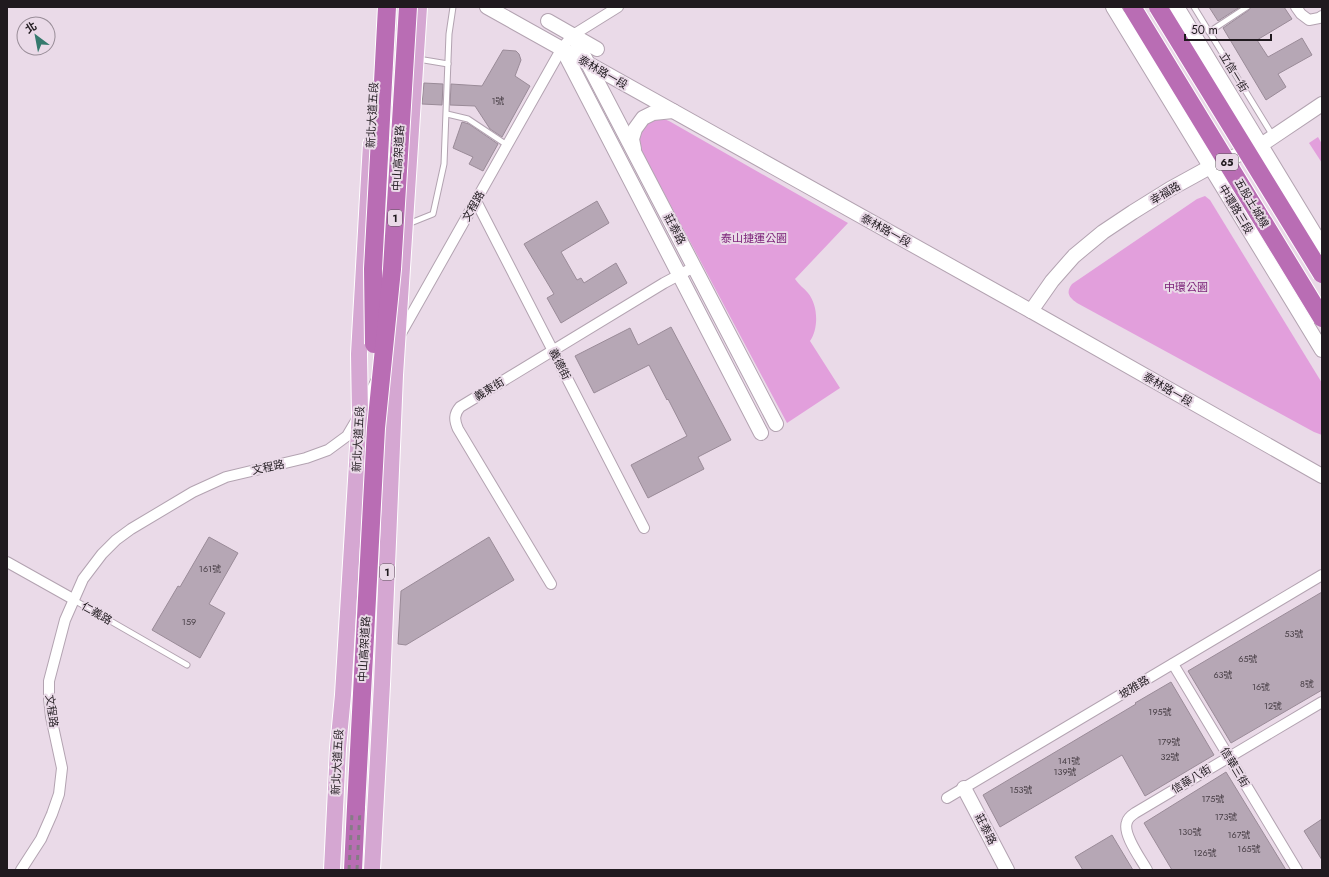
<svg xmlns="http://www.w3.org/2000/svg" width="1329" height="877" viewBox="0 0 1329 877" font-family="Jost,'Noto Sans TC',sans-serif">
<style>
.green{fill:#e29fdc}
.building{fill:#b6a7b5;stroke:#9a8b98}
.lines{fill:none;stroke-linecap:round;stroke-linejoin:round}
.lane-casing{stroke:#b3a3b1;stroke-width:7}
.street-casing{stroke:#b3a3b1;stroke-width:12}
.secondary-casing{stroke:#b3a3b1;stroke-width:16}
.primary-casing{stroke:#fff;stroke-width:18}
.highway-casing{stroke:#fff;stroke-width:20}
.lane{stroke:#fff;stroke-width:5}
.street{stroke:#fff;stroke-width:10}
.secondary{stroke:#fff;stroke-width:14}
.primary{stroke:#d5a7d2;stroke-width:16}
.highway{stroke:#b96db4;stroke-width:18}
.rail{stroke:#867b85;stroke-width:3;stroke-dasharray:5 5;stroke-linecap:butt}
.highway-bridge-casing{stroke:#fff;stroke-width:20;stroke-linecap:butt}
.highway-bridge{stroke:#b96db4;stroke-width:18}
.labels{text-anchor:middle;stroke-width:4;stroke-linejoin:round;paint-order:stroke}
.number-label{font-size:9px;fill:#463d44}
.shield{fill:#eadae8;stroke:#5d545b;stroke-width:1}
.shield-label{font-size:10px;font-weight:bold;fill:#201a1f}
.street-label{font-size:11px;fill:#201a1f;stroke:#eadae8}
.park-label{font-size:11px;fill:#7b2278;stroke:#eadae8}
</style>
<rect width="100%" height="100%" fill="#eadae8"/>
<!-- green -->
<g class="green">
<path d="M659,117L669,121L848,223L795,279C799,285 804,288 808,293C818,305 819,328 810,341L840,388L787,423L640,148C637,130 642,122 659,117Z"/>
<path d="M1318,137L1322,144V163L1309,143Z"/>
<path d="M1205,196L1210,200L1322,383V435L1314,432L1077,303C1068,297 1066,292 1072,284L1197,199Z"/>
</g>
<!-- building -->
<g class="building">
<path d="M1209,7H1240L1218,21Z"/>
<path d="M1251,7H1284L1292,19L1257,40L1268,57L1302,38L1312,55L1278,74L1286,87L1266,100L1223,28L1249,10Z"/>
<path d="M503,50L516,51L519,54L521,60L515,76L530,86L502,137L490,129L475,106L450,105L451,84L482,86Z"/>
<path d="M424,83L443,84L442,105L422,104Z"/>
<path d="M462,122L469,124L498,144L483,171L469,164L473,157L453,148Z"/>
<path d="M597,201L609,223L561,252L577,280L581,278L584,283L616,263L627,283L561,323L547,298L554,294L524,244Z"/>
<path d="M671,327L731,440L698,457L704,469L648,498L631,465L687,436L668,399L667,400L649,365L594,393L575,356L630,328L638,345Z"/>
<path d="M209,537L238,553L209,604L225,613L200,658L152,630L178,586L180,587Z"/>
<path d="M489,537L514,580L406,645L398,644L401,591Z"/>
<path d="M1322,592V690L1231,743L1188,671Z"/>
<path d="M1171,682L1214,755L1145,796L1122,755L1000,827L983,795L1136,704L1135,703Z"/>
<path d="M1226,772L1286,870H1172L1144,823Z"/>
<path d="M1322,819V860L1304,831Z"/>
<path d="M1112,835L1133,870H1083L1075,857Z"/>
</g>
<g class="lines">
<defs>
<g id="lane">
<path d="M1194,7L1273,136"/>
<path d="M1209,32L1247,7"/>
<path d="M418,59L448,64"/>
<path d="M447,114L468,119L507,145"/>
<path d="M408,224L433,214L444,164L449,34L453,7"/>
<path d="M74,600L187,665"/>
</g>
<g id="street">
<path d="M1296,7L1301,14L1309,20L1319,18L1322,16"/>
<path d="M476,201L644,528"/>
<path d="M400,335L562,48L573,35L618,7"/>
<path d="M7,562L73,599"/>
<path d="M551,584L458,429C454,420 454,414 460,407L664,283L694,267"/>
<path d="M1173,664L1297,870"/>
<path d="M947,798L1322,575"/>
<path d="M21,870L41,839L52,814L59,794L62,768L51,717L49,698V681L65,620L83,579L102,554L116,540L131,529L193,492L226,477L306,458L328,450L347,436L360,414L377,379"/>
<path d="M1147,870C1141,859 1122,834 1127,822C1128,818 1132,815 1135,813L1322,702"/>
</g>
<g id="secondary">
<path d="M487,7L1031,311L1322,476"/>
<path d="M1113,7L1322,350"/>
<path d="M1177,7L1322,246"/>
<path d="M548,21L597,49"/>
<path d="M573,35L776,424"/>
<path d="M562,48L761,433"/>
<path d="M634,149L632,139L635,129L643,118L653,113L673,111"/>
<path d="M1031,311L1052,281L1074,256L1103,232L1133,212L1170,189L1210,167L1261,145L1322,104"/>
<path d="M964,788L1007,870"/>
</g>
<g id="primary">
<path d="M332,870L338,748L343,695L360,414L359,354L371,144"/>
<path d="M372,870L382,684L395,375L419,7"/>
</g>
<path id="highway" d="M353,870L356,807"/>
</defs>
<!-- lane casing -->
<use href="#lane" class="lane-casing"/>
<!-- street casing -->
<use href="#street" class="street-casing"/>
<!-- secondary casing -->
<use href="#secondary" class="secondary-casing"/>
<!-- primary casing -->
<use href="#primary" class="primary-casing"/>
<!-- highway casing -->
<use href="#highway" class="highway-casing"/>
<!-- lane -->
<use href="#lane" class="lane"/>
<!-- street -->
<use href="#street" class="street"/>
<!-- secondary -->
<use href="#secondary" class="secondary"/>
<!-- primary -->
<use href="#primary" class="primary"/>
<!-- highway -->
<use href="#highway" class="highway"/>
<!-- rail -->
<g class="rail">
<path d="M349,870L395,7"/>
<path d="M357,870L381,376"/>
</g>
<defs>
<g id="highway-bridge">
<path d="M1132,7L1322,318"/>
<path d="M1158,7L1322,274"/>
<path d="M374,344L373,269L387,7"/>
<path d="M356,807L376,428L392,269L408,7"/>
</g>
</defs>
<!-- highway-bridge casing -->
<use href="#highway-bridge" class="highway-bridge-casing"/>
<!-- highway-bridge -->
<use href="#highway-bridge" class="highway-bridge"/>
</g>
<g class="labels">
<!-- number labels -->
<g class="number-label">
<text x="498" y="104">1號</text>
<text x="210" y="572">161號</text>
<text x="189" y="625">159</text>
<text x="1294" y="637">53號</text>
<text x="1248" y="662">65號</text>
<text x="1223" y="678">63號</text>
<text x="1307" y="687">8號</text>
<text x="1261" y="690">16號</text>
<text x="1273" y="709">12號</text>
<text x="1160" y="715">195號</text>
<text x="1169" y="745">179號</text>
<text x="1170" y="760">32號</text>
<text x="1069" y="764">141號</text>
<text x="1065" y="775">139號</text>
<text x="1021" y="793">153號</text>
<text x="1213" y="802">175號</text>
<text x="1226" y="820">173號</text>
<text x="1190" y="835">130號</text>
<text x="1239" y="838">167號</text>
<text x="1249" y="852">165號</text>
<text x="1205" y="856">126號</text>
</g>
<!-- shield labels -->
<g class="shield">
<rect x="1216" y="154" width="22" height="16" rx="3"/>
<rect x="388" y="210" width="14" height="16" rx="3"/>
<rect x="380" y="564" width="14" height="16" rx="3"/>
</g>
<g class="shield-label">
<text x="1227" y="166">65</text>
<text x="395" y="222">1</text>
<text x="387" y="576">1</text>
</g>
<!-- street labels -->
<g class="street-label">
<text transform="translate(603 72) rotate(30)" y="4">泰林路一段</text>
<text transform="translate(1234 72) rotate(59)" y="4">立信一街</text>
<text transform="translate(372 115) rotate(-87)" y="4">新北大道五段</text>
<text transform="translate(398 158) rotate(-87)" y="4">中山高架道路</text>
<text transform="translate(1165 193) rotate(-30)" y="4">幸福路</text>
<text transform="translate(1252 203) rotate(59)" y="4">五股土城線</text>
<text transform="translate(473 206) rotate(-61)" y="4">文程路</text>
<text transform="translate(1236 209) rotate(59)" y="4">中環路三段</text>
<text transform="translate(675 229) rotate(62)" y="4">莊泰路</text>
<text transform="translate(886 230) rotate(29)" y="4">泰林路一段</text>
<text transform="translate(560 364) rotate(63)" y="4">義德街</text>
<text transform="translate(489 389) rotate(-31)" y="4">義東街</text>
<text transform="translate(1168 389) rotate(30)" y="4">泰林路一段</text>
<text transform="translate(358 439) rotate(-87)" y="4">新北大道五段</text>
<text transform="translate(268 467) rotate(-12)" y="4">文程路</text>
<text transform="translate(97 613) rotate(30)" y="4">仁義路</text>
<text transform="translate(364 649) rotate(-87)" y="4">中山高架道路</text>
<text transform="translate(1134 687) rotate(-31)" y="4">坡雅路</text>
<text transform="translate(52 711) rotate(82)" y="4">文程路</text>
<text transform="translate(337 762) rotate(-87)" y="4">新北大道五段</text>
<text transform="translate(1235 767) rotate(59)" y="4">信華三街</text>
<text transform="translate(1191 779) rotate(-31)" y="4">信華八街</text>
<text transform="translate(986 829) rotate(63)" y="4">莊泰路</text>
</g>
<!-- park labels -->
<g class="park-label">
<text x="754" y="242">泰山捷運公園</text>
<text x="1186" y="291">中環公園</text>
</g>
</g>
<!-- border -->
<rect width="1329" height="877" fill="none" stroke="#201a1f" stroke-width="16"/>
<!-- north arrow -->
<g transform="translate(36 36) rotate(328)"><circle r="19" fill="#eadae8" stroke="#998d98"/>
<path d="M0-3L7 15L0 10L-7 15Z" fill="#35796d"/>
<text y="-6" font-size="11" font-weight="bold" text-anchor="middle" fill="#201a1f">北</text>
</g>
<!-- scale -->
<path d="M1185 34v6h86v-6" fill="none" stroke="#201a1f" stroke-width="2"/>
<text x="1191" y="34" font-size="12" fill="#201a1f" stroke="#eadae8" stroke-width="3" paint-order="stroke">50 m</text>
</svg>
